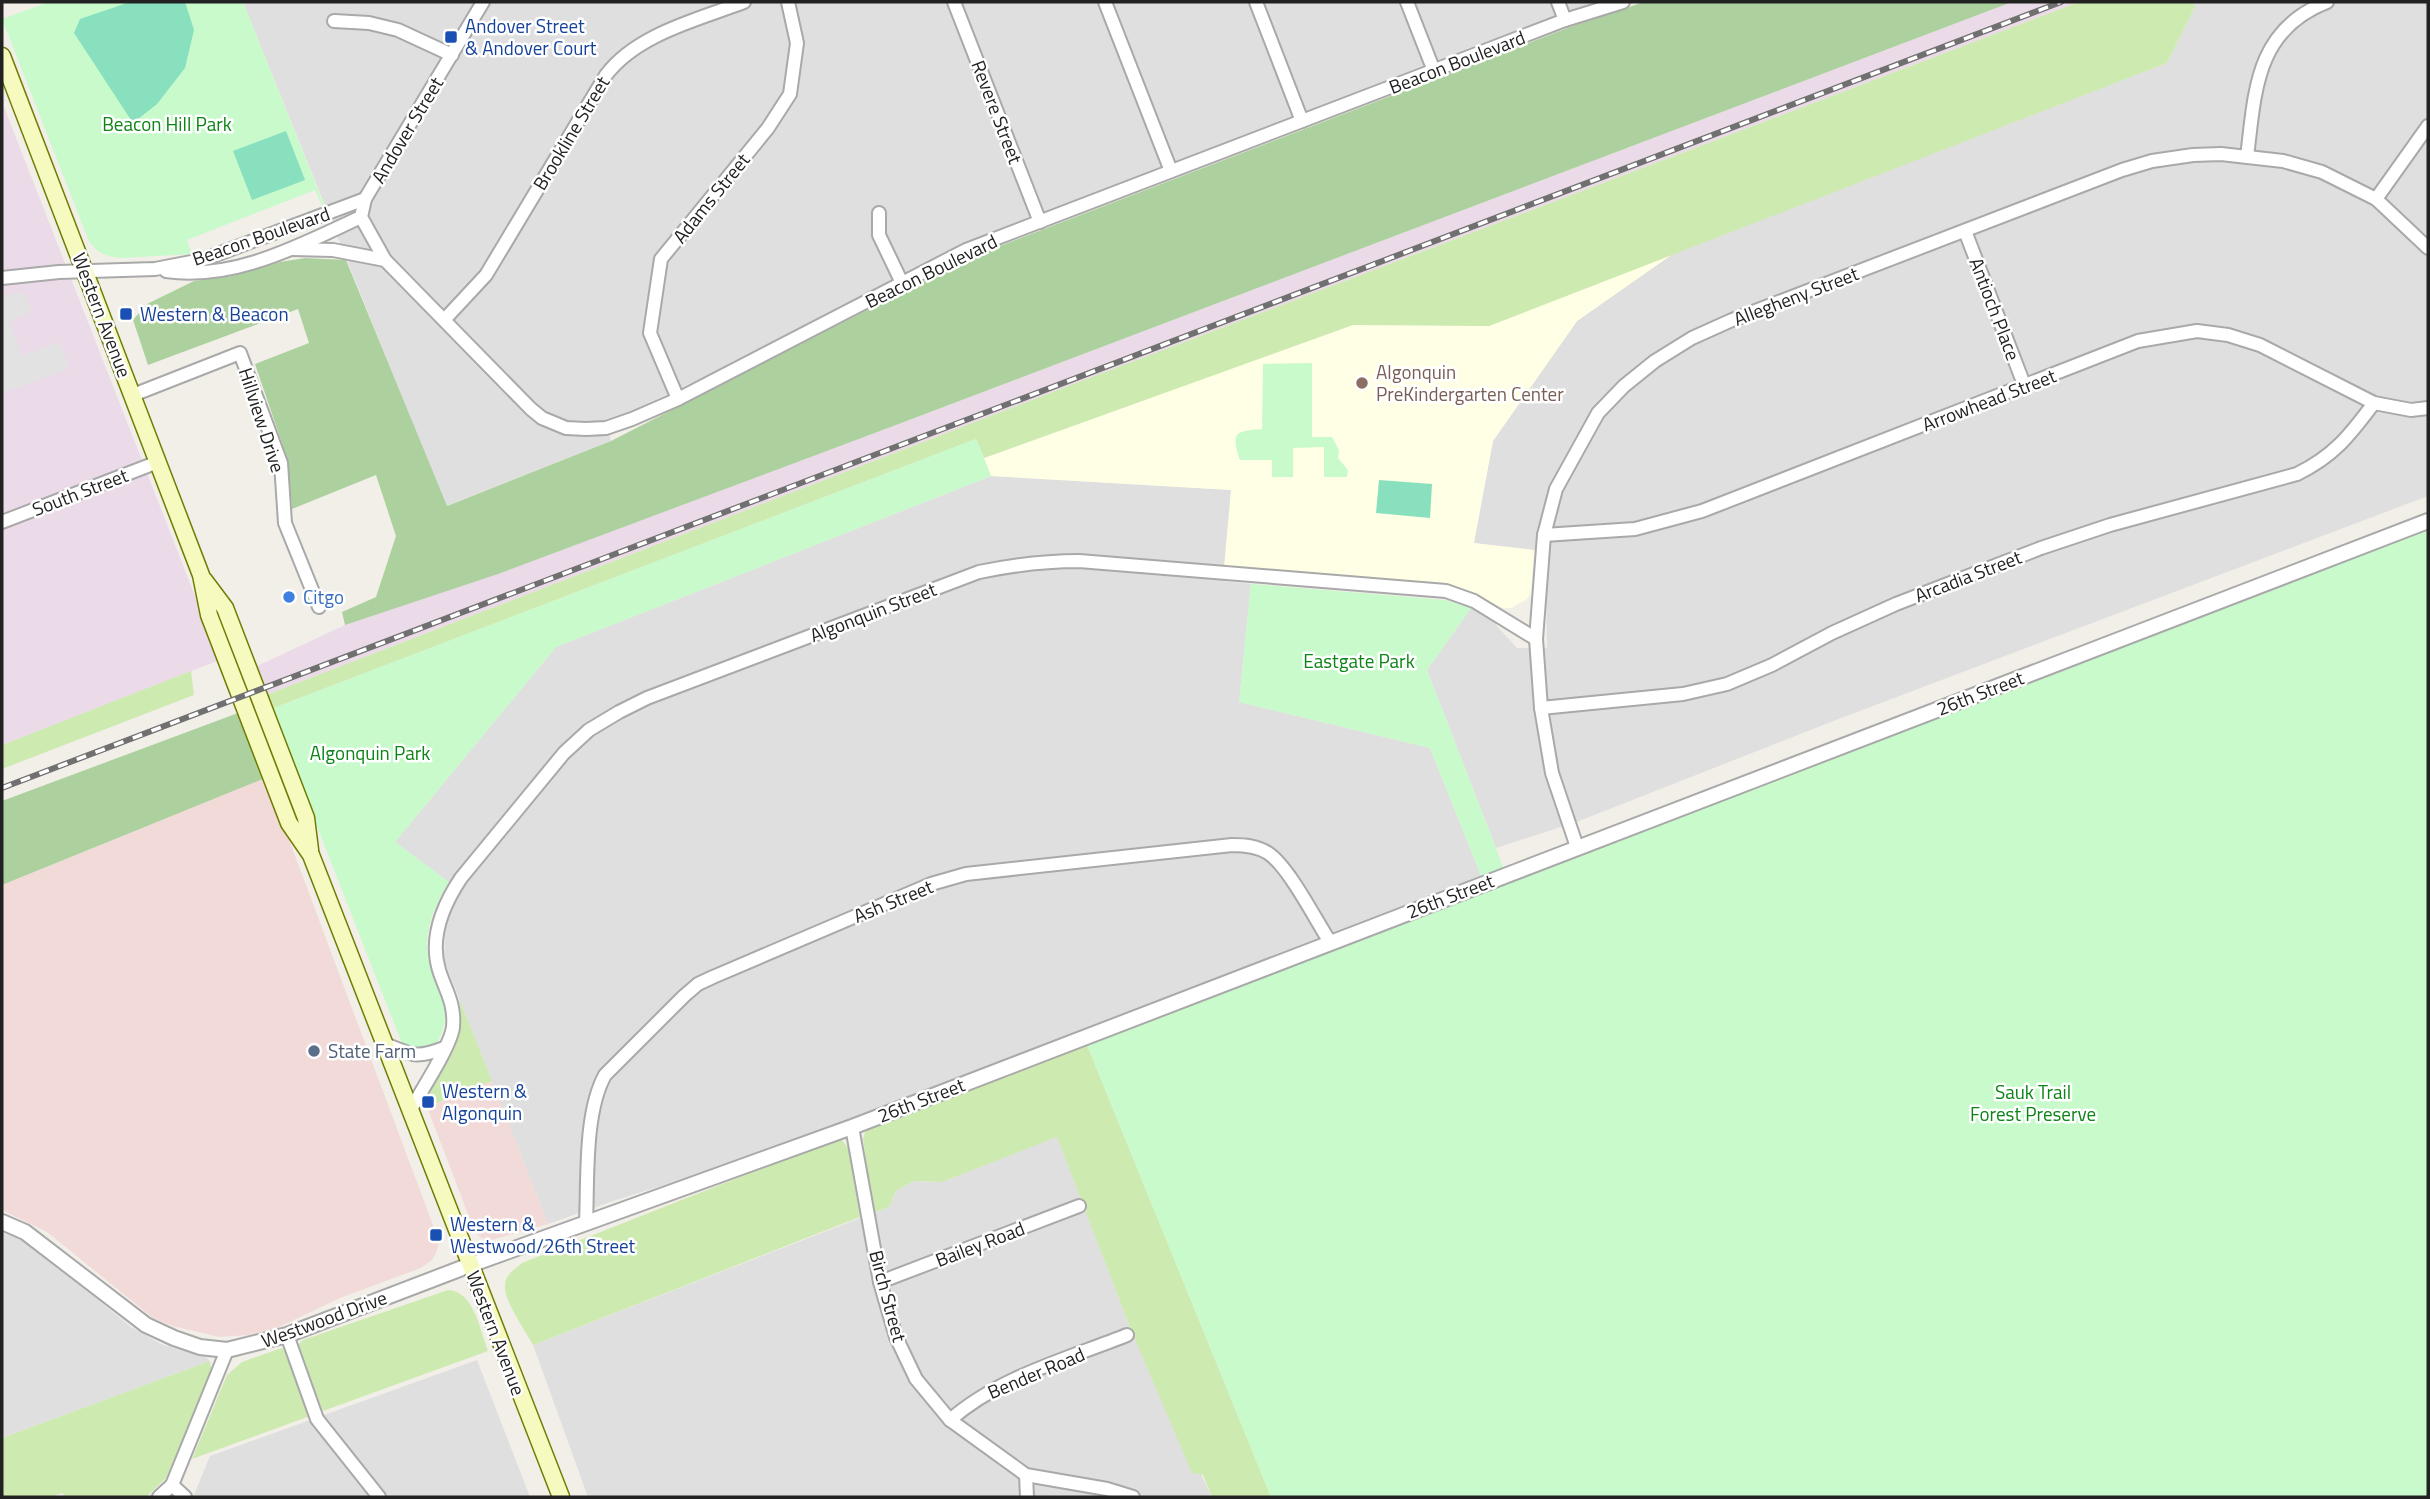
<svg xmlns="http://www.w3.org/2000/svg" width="2430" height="1499" viewBox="0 0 2430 1499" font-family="'Titillium Web',sans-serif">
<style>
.residential{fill:#e0dfdf}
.commercial{fill:#f2dad9}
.industrial{fill:#ebdbe8}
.education{fill:#ffffe5}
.grass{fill:#cdebb0}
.forest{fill:#add19e}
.park{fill:#c8facc}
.pitch{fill:#88e0be}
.parking{fill:#e2e2e2}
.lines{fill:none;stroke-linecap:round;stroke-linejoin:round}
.minor-casing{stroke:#a9a9a9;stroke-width:16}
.tertiary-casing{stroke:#a9a9a9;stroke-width:18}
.secondary-casing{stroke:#707d05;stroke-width:19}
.minor{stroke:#fff;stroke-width:12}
.tertiary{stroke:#fff;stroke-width:14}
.secondary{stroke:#f7fabf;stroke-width:16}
.rail-casing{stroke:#707070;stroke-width:6}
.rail{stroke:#fff;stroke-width:3.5;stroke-dasharray:10;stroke-linecap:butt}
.transit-dot{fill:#1a4fb4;stroke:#fff;stroke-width:2.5}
.education-dot{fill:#8d6e63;stroke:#fff;stroke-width:2.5}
.shop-dot{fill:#3f7fe0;stroke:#fff;stroke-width:2.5}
.service-dot{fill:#5c6f8a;stroke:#fff;stroke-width:2.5}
.labels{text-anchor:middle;stroke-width:5;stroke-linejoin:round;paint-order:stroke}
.transit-label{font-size:19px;fill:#164399;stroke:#fff;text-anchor:start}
.street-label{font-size:19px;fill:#222;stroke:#fff}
.park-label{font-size:19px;fill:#0c8416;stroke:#fff}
.education-label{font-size:19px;fill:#785e54;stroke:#fff;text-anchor:start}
.shop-label{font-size:19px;fill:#366cbe;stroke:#fff;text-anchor:start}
.service-label{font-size:19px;fill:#4e5e75;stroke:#fff;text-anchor:start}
</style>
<rect width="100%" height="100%" fill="#f2efe9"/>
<!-- residential -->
<g class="residential">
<path d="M243,2H1595L1479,44L963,244L712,373L629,412L606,419L611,441L446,506Z"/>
<path d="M2193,2H2428V496L1836,720L1579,821L1496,848L1427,670L1471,608L1488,616L1517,648H1547L1546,593L1550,552L1473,543L1493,441L1577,321L1677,251L2167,63L2195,7Z"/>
<path d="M991,476L1232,490L1223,581L1251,584L1239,702L1430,748L1482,878L748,1159L616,1200L548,1224L444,960L446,916L459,891L395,842L556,647Z"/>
<path d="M1057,1136L1131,1330L1212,1497H588L533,1345L873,1213L889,1207L896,1191L914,1181L942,1182Z"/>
<path d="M2,1233L24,1241L40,1252L131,1327L161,1344L206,1357L210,1361L2,1438Z"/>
<path d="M477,1360L530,1497H193L210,1456Z"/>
</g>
<!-- commercial -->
<g class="commercial">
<path d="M263,779L291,845L439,1241L437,1251L432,1260L421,1268L340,1298L277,1328L248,1335L219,1337L173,1326L153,1318L47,1232L2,1210V885Z"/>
<path d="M492,1081L548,1224L488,1241L480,1237L474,1230L427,1107Z"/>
</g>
<!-- industrial -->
<g class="industrial">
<path d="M2012,2H2079L1058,390L266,695L257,666L345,625L896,425Z"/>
<path d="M2,102L220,660L2,745Z"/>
</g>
<!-- education -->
<path class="education" d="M1677,251L1577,321L1493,441L1474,543L1534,550L1531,592L1527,599L1511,608H1503L1475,594L1449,586L1224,568L1231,490L991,476L984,458L1353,324L1489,326Z"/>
<!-- grass -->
<g class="grass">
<path d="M2079,2H2193L2195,7L2167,63L1489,326L1353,325L984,458L976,439L271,709L266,695L1058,390Z"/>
<path d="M191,671L194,695L2,769V745Z"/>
<path d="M459,998L492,1081L427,1107C423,1085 445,1065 454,1047C462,1032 462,1014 459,998Z"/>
<path d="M1087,1045L1271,1497H1212L1203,1475L1192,1473L1131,1330L1057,1137L942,1182L914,1181L896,1191L889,1207L873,1213L863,1139L865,1132L871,1127Z"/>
<path d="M836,1139H841L849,1149L860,1217L533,1345C526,1331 503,1300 505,1285C505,1275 515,1269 522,1263Z"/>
<path d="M448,1290C474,1291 480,1330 488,1351L323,1411L299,1348V1344L303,1340Z"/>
<path d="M282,1348L290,1358L310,1416L192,1459L227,1375L242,1362Z"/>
<path d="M210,1361L211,1368L209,1379L166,1478L146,1497H66L62,1493L52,1497H2V1438Z"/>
</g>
<!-- forest -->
<g class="forest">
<path d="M1644,2H2012L896,425L498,574L345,625L342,612L376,597L396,536L376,475L292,509L288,461L255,364L309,343L298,309L148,365L133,320L147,304L194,281L232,276L280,262L305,258L346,260L447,506L611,441L971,257L1570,27Z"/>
<path d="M238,713L263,779L2,885V801Z"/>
</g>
<!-- park -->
<g class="park">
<path d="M49,2H243L324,205L322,206L315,190L187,240L192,254L122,258C106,257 96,253 88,239L2,19Z"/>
<path d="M1312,363V437H1332L1339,450L1338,458L1348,470L1347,477H1324V447L1293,448V477H1272V460H1240C1231,433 1234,431 1262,429L1263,364Z"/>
<path d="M976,439L991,476L556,647L395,842L449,882C437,901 428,920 427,943C426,970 444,991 445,1016C445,1029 438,1049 424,1051C418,1052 409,1048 403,1046L271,709Z"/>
<path d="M2428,529V1497H1271L1087,1045Z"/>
<path d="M1251,584L1445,600L1471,608L1427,670L1504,869L1482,878L1430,748L1239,702Z"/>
</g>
<!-- pitch -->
<g class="pitch">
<path d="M130,2H185L194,30L185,68L157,104L133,123L74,33L80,19Z"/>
<path d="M286,131L305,180L252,200L233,151Z"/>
<path d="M1379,480L1432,484L1430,518L1376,513Z"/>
</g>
<!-- parking -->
<path class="parking" d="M24,293L32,311L9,321L22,356L59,342L70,368L2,393V295Z"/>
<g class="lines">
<defs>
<g id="minor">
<path d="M954,2L1040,222"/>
<path d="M1105,2L1171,171"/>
<path d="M1256,2L1302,121"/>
<path d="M1407,2L1434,71"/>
<path d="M1558,2L1565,20"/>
<path d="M334,21L369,23L398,30L452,55"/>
<path d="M2247,157C2255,92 2255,30 2327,2"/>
<path d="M2376,199L2428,126"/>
<path d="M879,213V235L902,283"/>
<path d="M1965,231L2025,387"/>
<path d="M292,249L333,250L385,260L531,409L542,418L566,428L586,429L606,428L632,419L678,399L966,250L1565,20L1623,2"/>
<path d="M385,260L361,217L365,199L483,2"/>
<path d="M166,271C235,281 300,245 361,217"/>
<path d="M2,278L59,272L155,269L202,260L365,199"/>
<path d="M445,319L486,275L606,75C637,34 697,20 744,2"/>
<path d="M133,395L240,353L281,463L285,523L319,607"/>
<path d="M678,399L650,333L661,259L768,128L790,94L797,43L788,2"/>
<path d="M2,522L158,462"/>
<path d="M1544,535L1635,529L1702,511L2138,341L2197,331L2228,335L2260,345L2374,403L2411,410L2428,408"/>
<path d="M1541,708L1683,694L1727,684L1772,665L1832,633L1896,604L2041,548L2110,525L2297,474C2334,456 2350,435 2374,403"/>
<path d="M1577,847L1552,773L1541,708L1536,639L1544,535L1556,489L1598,413L1624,386L1655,361L1692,338L1732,320L2122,170L2152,161L2193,155L2221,154L2283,161L2322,172L2376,199L2428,248"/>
<path d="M385,1044C412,1055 416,1059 444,1048"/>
<path d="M411,1109C421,1091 451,1046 453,1027C455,1003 446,992 439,970C429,937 443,905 461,878L564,753L589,730L619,712L647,698L979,572C1013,565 1045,561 1079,561L1446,591L1474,601L1536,639"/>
<path d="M852,1127L880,1282L896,1337L916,1379L950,1420L1026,1475L1107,1489L1133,1497"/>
<path d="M586,1223C588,1180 584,1113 605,1075L684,996L698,984L713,977L931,884L966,874L1232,845C1245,845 1257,846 1268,853C1289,867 1315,919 1330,942"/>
<path d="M880,1282L1079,1206"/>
<path d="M287,1335L317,1419L379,1497"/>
<path d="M950,1420C999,1377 1067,1359 1127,1335"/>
<path d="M1026,1475L1027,1497"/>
<path d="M172,1485L185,1497"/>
<path d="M159,1497L172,1485L227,1350"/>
</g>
<path id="tertiary" d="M2,1222L25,1232L146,1325L174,1338L200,1347L227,1350L287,1335L470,1265L852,1127L2428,521"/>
<g id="secondary">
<path d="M2,56L201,575L209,615L289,823L311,855L561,1497"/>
<path d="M204,580L225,608L306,818L310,850"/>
</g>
</defs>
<!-- minor casing -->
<use href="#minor" class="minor-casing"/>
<!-- tertiary casing -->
<use href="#tertiary" class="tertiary-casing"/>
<!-- secondary casing -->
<use href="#secondary" class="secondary-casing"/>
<!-- minor -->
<use href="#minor" class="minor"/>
<!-- tertiary -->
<use href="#tertiary" class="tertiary"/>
<!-- secondary -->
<use href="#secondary" class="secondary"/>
<defs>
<path id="rail" d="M2,788L2061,2"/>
</defs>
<!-- rail casing -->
<use href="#rail" class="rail-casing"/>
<!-- rail -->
<use href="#rail" class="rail"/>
</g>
<!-- markers -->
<g class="transit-dot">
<rect x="444" y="30" width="14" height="14" rx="3.5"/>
<rect x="119" y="307" width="14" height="14" rx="3.5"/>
<rect x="421" y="1095" width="14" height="14" rx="3.5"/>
<rect x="429" y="1228" width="14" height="14" rx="3.5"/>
</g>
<circle class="education-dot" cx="1362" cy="383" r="7"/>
<circle class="shop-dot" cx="289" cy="597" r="7"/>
<circle class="service-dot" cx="314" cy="1051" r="7"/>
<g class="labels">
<!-- transit labels -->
<g class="transit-label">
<text x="465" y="33">Andover Street<tspan x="465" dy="22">&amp; Andover Court</tspan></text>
<text x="140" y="321">Western &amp; Beacon</text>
<text x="442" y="1098">Western &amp;<tspan x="442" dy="22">Algonquin</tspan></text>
<text x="450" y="1231">Western &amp;<tspan x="450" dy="22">Westwood/26th Street</tspan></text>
</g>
<!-- street labels -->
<g class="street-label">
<text transform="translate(1457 62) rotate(-21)" y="7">Beacon Boulevard</text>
<text transform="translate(997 112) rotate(69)" y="7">Revere Street</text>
<text transform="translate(407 130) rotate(-59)" y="7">Andover Street</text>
<text transform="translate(571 133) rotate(-59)" y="7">Brookline Street</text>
<text transform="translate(711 198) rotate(-51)" y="7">Adams Street</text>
<text transform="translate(261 236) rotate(-19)" y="7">Beacon Boulevard</text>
<text transform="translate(931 271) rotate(-26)" y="7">Beacon Boulevard</text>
<text transform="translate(1796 296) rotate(-21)" y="7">Allegheny Street</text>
<text transform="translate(1995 309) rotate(69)" y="7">Antioch Place</text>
<text transform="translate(102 315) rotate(69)" y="7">Western Avenue</text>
<text transform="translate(1989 400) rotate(-21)" y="7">Arrowhead Street</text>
<text transform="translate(262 420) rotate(72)" y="7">Hillview Drive</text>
<text transform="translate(80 492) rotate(-21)" y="7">South Street</text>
<text transform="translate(1968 576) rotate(-21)" y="7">Arcadia Street</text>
<text transform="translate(873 612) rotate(-21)" y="7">Algonquin Street</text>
<text transform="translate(1980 693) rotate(-21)" y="7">26th Street</text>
<text transform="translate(1450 896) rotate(-21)" y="7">26th Street</text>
<text transform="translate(893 901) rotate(-22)" y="7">Ash Street</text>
<text transform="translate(921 1100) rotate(-21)" y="7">26th Street</text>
<text transform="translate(980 1244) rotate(-21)" y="7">Bailey Road</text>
<text transform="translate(888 1296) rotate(75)" y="7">Birch Street</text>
<text transform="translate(324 1319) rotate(-20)" y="7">Westwood Drive</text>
<text transform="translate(496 1333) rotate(69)" y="7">Western Avenue</text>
<text transform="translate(1036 1373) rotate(-23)" y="7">Bender Road</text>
</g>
<!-- park labels -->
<g class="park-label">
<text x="167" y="131">Beacon Hill Park</text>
<text x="1359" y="668">Eastgate Park</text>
<text x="370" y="760">Algonquin Park</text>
<text x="2033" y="1099">Sauk Trail<tspan x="2033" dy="22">Forest Preserve</tspan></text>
</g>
<!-- education labels -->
<g class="education-label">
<text x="1376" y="379">Algonquin<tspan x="1376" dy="22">PreKindergarten Center</tspan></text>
</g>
<!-- shop labels -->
<g class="shop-label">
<text x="303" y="604">Citgo</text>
</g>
<!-- service labels -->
<g class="service-label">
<text x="328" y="1058">State Farm</text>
</g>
</g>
<!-- border -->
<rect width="2430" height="1499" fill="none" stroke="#222222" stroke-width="7"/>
</svg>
